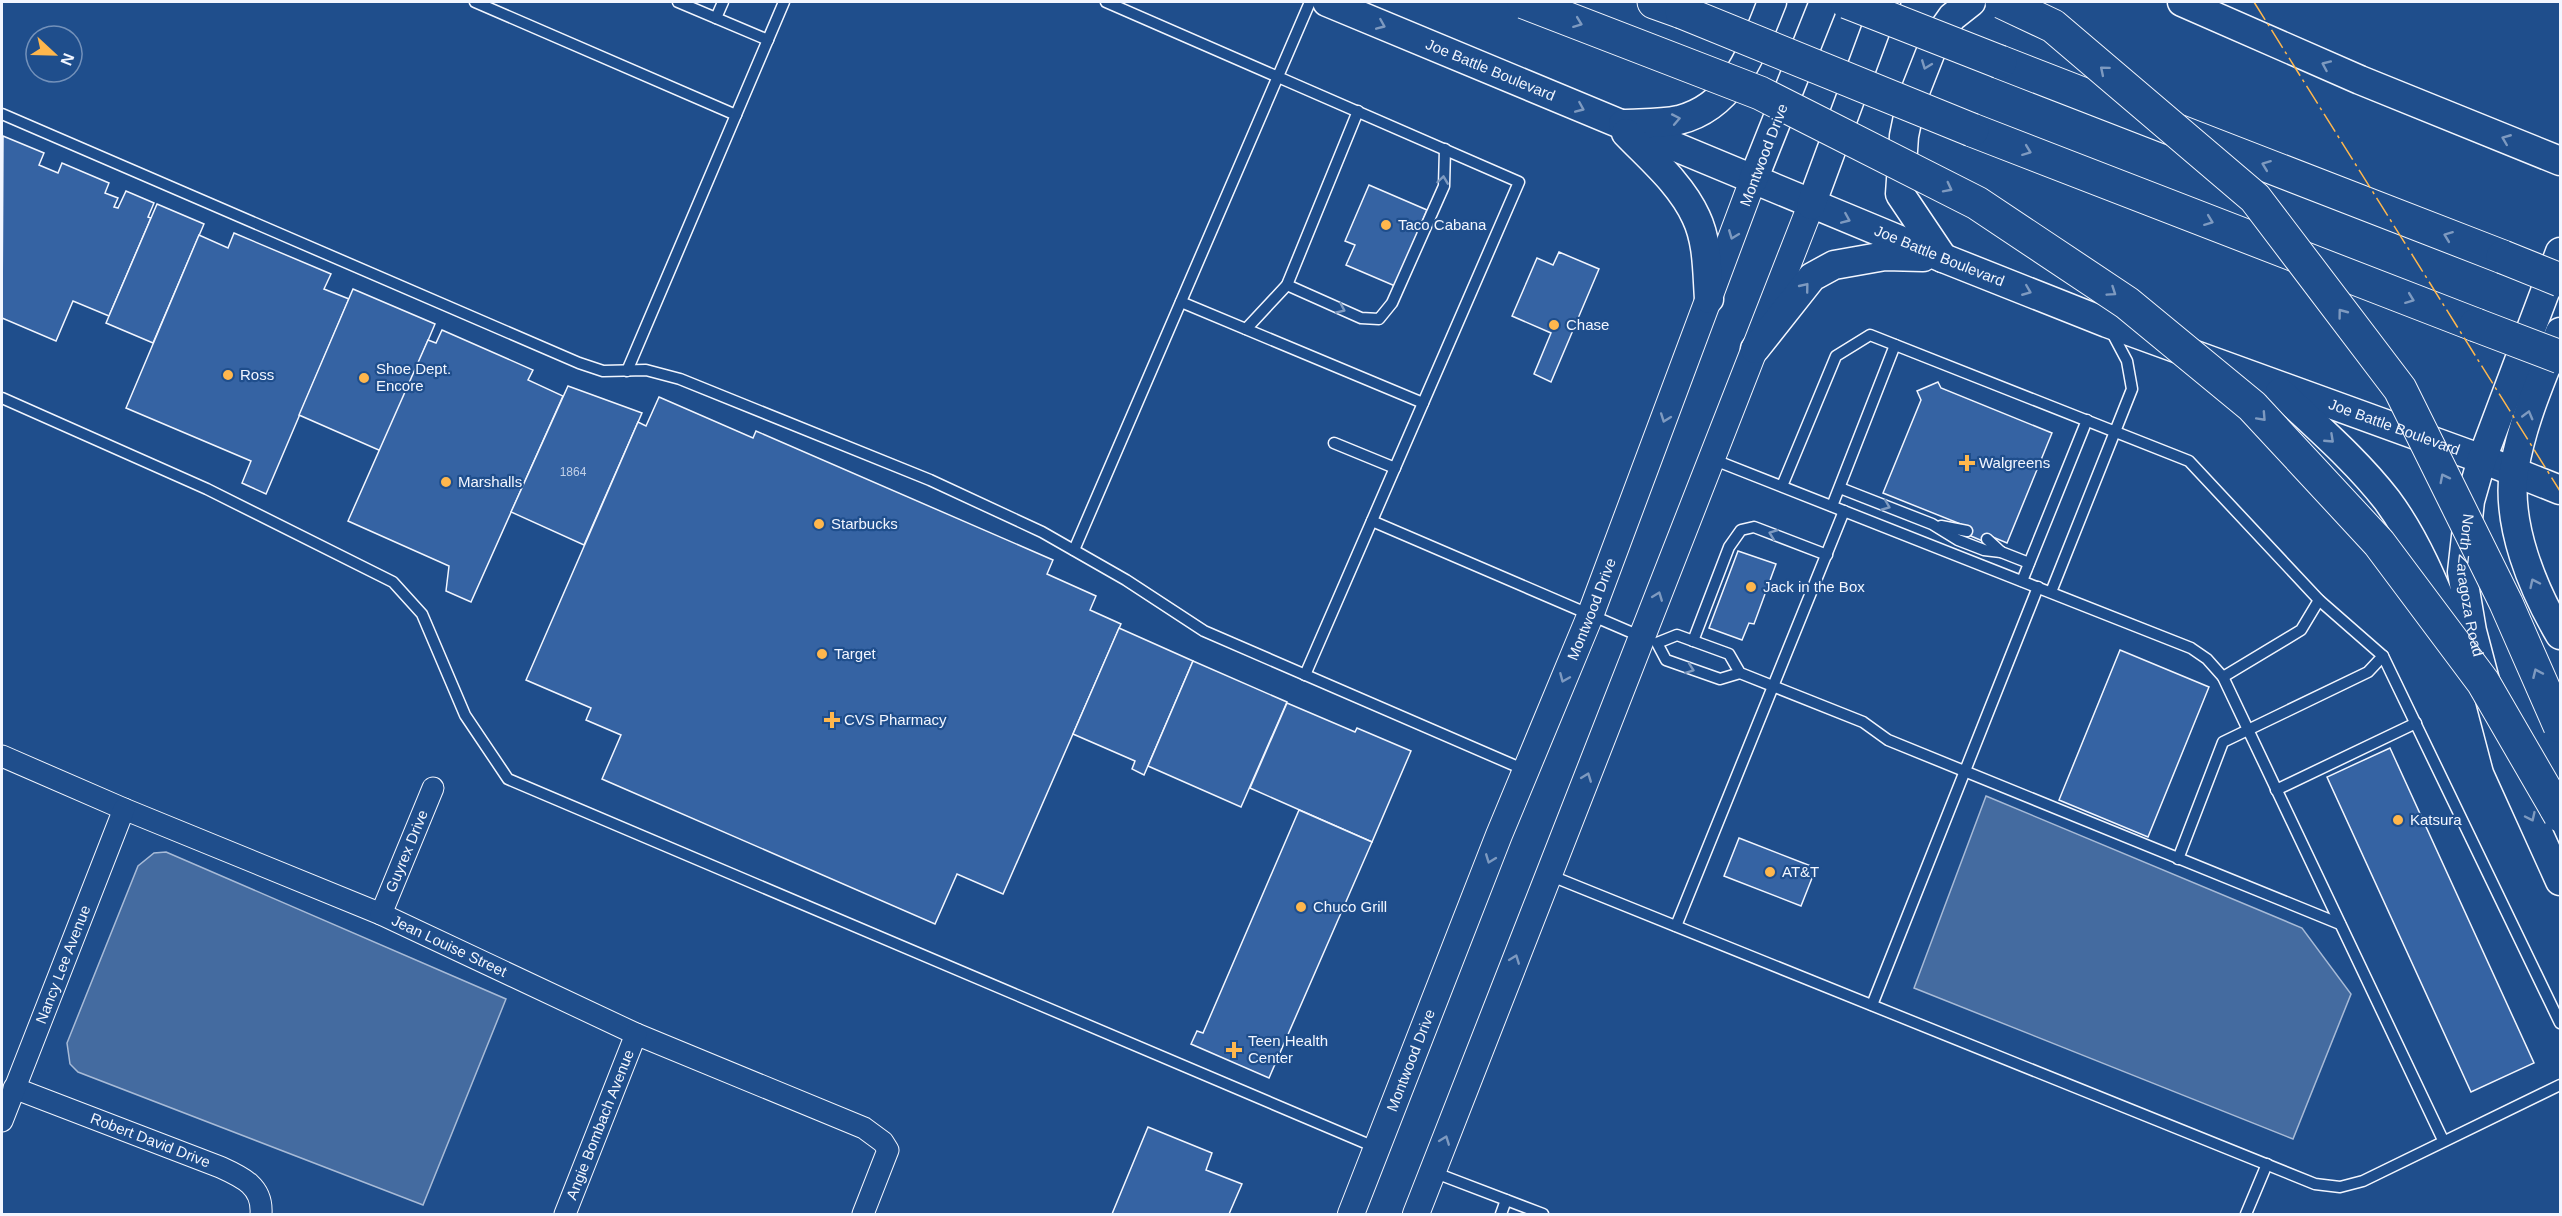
<svg xmlns="http://www.w3.org/2000/svg" width="2562" height="1216" viewBox="0 0 2562 1216" font-family="Helvetica,sans-serif">
<style>
.water{fill:#446ba0;stroke:#a8bbd7;stroke-width:1.5}
.building{fill:#3563a3;stroke:#f2f6ff;stroke-width:1.5}
.lines{fill:none;stroke-linecap:round;stroke-linejoin:round}
.service-casing{stroke:#f2f6ff;stroke-width:13}
.minor-casing{stroke:#f2f6ff;stroke-width:23}
.tertiary-casing{stroke:#f2f6ff;stroke-width:28}
.secondary-casing{stroke:#f2f6ff;stroke-width:31}
.motorway-casing{stroke:#f2f6ff;stroke-width:35}
.service{stroke:#1f4e8c;stroke-width:10}
.minor{stroke:#1f4e8c;stroke-width:21}
.tertiary{stroke:#1f4e8c;stroke-width:26}
.secondary{stroke:#1f4e8c;stroke-width:28}
.motorway{stroke:#1f4e8c;stroke-width:33}
.motorway-bridge-casing{stroke:#f2f6ff;stroke-width:35;stroke-linecap:butt}
.motorway-bridge{stroke:#1f4e8c;stroke-width:33}
.power{stroke:#ffb74d;stroke-width:1.5;stroke-dasharray:21 4.5 3 4.5;stroke-linecap:butt}
.oneway{stroke:#7e9ac0}
.poi-dot{fill:#ffb74d;stroke:#1f4e8c;stroke-width:2}
.labels{text-anchor:middle;stroke-width:4.5;stroke-linejoin:round;paint-order:stroke}
.number-label{font-size:12px;fill:#c3d1e8}
.street-label{font-size:15px;fill:#f2f6ff;stroke:#1f4e8c}
.poi-label{font-size:15px;fill:#f2f6ff;stroke:#1f4e8c;text-anchor:start}
</style>
<rect width="100%" height="100%" fill="#1f4e8c"/>
<!-- water -->
<g class="water">
<path d="M1986,796L2302,928L2351,994L2293,1139L1914,988Z"/>
<path d="M166,852L506,999L423,1205L78,1072L70,1064L67,1043L138,866L154,853Z"/>
</g>
<!-- building -->
<g class="building">
<path d="M3,136L44,153L39,165L58,173L62,163L109,183L105,193L118,198L114,207L118,208L126,191L154,203L148,217L151,218L109,316L73,301L56,341L2,318Z"/>
<path d="M1369,185L1427,210L1395,286L1346,265L1355,245L1345,241Z"/>
<path d="M157,204L204,224L153,343L106,323Z"/>
<path d="M234,233L331,274L324,289L349,299L266,494L242,483L251,461L126,408L199,235L228,248Z"/>
<path d="M1559,252L1599,269L1551,382L1534,374L1551,333L1512,316L1537,258L1553,265Z"/>
<path d="M353,289L435,324L381,451L299,415Z"/>
<path d="M442,330L533,370L528,380L563,396L471,602L446,591L449,566L348,521L428,340L436,343Z"/>
<path d="M1938,382L1941,388L2052,433L2007,543L1988,535L1985,542L1966,534L1968,527L1883,493L1921,400L1917,391Z"/>
<path d="M568,386L642,413L584,545L511,512Z"/>
<path d="M659,397L753,438L756,431L1053,560L1047,574L1096,596L1090,610L1121,624L1003,894L957,874L935,924L602,779L621,735L586,720L591,708L526,680L638,422L646,426Z"/>
<path d="M1738,551L1776,564L1754,624L1749,623L1742,640L1709,628Z"/>
<path d="M1119,628L1193,661L1144,775L1132,769L1135,761L1073,734Z"/>
<path d="M2120,650L2209,687L2148,837L2059,800Z"/>
<path d="M1193,661L1287,702L1241,807L1148,766Z"/>
<path d="M1287,703L1355,732L1357,728L1411,751L1372,842L1250,788Z"/>
<path d="M2390,748L2534,1063L2471,1092L2327,777Z"/>
<path d="M1299,810L1372,842L1269,1078L1191,1044L1197,1031L1203,1033Z"/>
<path d="M1739,838L1816,868L1801,906L1724,876Z"/>
<path d="M1148,1127L1212,1153L1206,1170L1242,1184L1229,1214H1112Z"/>
</g>
<g class="lines">
<defs>
<g id="service">
<path d="M475,2L736,115"/>
<path d="M678,2L768,40"/>
<path d="M1106,2L1519,182L1305,675"/>
<path d="M716,18L723,2"/>
<path d="M2,114L579,363L603,371L646,370L680,379L930,480L1042,532L1126,580L1204,631L1525,770"/>
<path d="M1287,285L1361,318L1379,319L1392,303L1444,186L1445,149"/>
<path d="M1181,302L1423,403"/>
<path d="M1246,329L1287,285L1358,111"/>
<path d="M627,371L784,2"/>
<path d="M2,398L207,489L393,582L422,614L465,715L508,779L1377,1148"/>
<path d="M1334,443L1395,468"/>
<path d="M1712,459L2191,648L2207,659L2223,677L2443,1140"/>
<path d="M1782,486L1836,356L1870,335L2189,461L2319,600L2383,656L2560,1023"/>
<path d="M1840,488L1932,524L1958,540L1984,550L2001,552L2029,563"/>
<path d="M1832,506L1895,345"/>
<path d="M1372,521L1642,637"/>
<path d="M1941,526L1967,531"/>
<path d="M1987,539L2001,552"/>
<path d="M1074,550L1310,2"/>
<path d="M2022,581L2087,420"/>
<path d="M2051,592L2132,389L2127,361L2110,329"/>
<path d="M1693,641L1729,547L1741,530L1754,527L1827,555"/>
<path d="M1740,673L1720,679L1666,660L1657,643L1677,635L1729,654L1740,673L1863,722L1888,740L2340,924"/>
<path d="M2223,677L2301,630L2319,600"/>
<path d="M2276,790L2416,723"/>
<path d="M2178,859L2223,742L2368,672L2383,656"/>
<path d="M1549,875L2315,1184L2340,1187L2363,1181L2560,1085"/>
<path d="M1676,926L1844,511"/>
<path d="M1872,1005L2038,587"/>
<path d="M1433,1172L1543,1214"/>
<path d="M1501,1214L1506,1200"/>
<path d="M2246,1214L2267,1164"/>
</g>
<g id="minor">
<path id="s1" d="M2,756L124,809L381,914L636,1034L864,1128L883,1142L888,1150L863,1214"/>
<path id="s2" d="M381,914L433,788"/>
<path id="s3" d="M14,1088L220,1167C242,1177 263,1186 261,1214"/>
<path id="s4" d="M2,1121L124,809"/>
<path id="s5" d="M565,1214L636,1034"/>
</g>
<g id="tertiary">
<path id="s6" d="M1351,1214L1499,835L1590,616L1753,180"/>
<path d="M1416,1214L1811,205"/>
</g>
<g id="secondary">
<path id="s7" d="M1327,2L1943,258L2107,323L2482,459L2560,490"/>
<path d="M2182,2L2360,80L2560,161"/>
<path d="M1623,124C1641,123 1661,124 1679,120C1735,106 1753,49 1772,2"/>
<path d="M1626,133C1651,159 1681,184 1696,217C1708,242 1707,272 1709,299"/>
<path d="M1753,180L1824,2"/>
<path d="M1811,205L1886,2"/>
<path id="s8" d="M2560,252L2482,459L2470,501L2462,572L2472,631L2507,764L2560,881"/>
<path d="M1943,258L1900,194L1904,136L1911,102L1935,41L1952,17L1971,2"/>
<path d="M2560,332C2542,377 2522,422 2514,470C2506,525 2533,589 2560,635"/>
<path d="M1755,349L1812,277L1834,265L1885,256L1923,257"/>
<path d="M2280,392C2316,426 2356,460 2387,500C2416,539 2435,586 2453,631"/>
</g>
<g id="motorway">
<path d="M1654,2L1682,12"/>
<path d="M2000,62L2503,257"/>
<path d="M1972,130L2476,325"/>
</g>
</defs>
<!-- service casing -->
<use href="#service" class="service-casing"/>
<!-- minor casing -->
<use href="#minor" class="minor-casing"/>
<!-- tertiary casing -->
<use href="#tertiary" class="tertiary-casing"/>
<!-- secondary casing -->
<use href="#secondary" class="secondary-casing"/>
<!-- motorway casing -->
<use href="#motorway" class="motorway-casing"/>
<!-- service -->
<use href="#service" class="service"/>
<!-- minor -->
<use href="#minor" class="minor"/>
<!-- tertiary -->
<use href="#tertiary" class="tertiary"/>
<!-- secondary -->
<use href="#secondary" class="secondary"/>
<!-- motorway -->
<use href="#motorway" class="motorway"/>
<defs>
<g id="motorway-bridge">
<path d="M1524,2L1760,93L1977,203L2127,303L2252,406L2379,543L2483,682L2560,815"/>
<path d="M1847,2L2000,62"/>
<path d="M2002,2L2053,26L2255,198L2400,389L2506,603L2560,726"/>
<path d="M1682,12L1972,130"/>
<path d="M2503,257L2560,280"/>
<path d="M2476,325L2560,357"/>
</g>
</defs>
<!-- motorway-bridge casing -->
<use href="#motorway-bridge" class="motorway-bridge-casing"/>
<!-- motorway-bridge -->
<use href="#motorway-bridge" class="motorway-bridge"/>
<!-- power -->
<path class="power" d="M2254,2L2560,491"/>
</g>
<!-- one-way arrows -->
<defs><path id="oneway-chevron" d="M-2-3.5L2.5 0L-2 3.5" fill="none" stroke-width="1.6" stroke-linecap="round" stroke-linejoin="round" transform="scale(1.5)"/></defs>
<g class="oneway">
<use href="#oneway-chevron" transform="translate(1578 23) rotate(21)"/>
<use href="#oneway-chevron" transform="translate(1381 25) rotate(23)"/>
<use href="#oneway-chevron" transform="translate(1926 65) rotate(111)"/>
<use href="#oneway-chevron" transform="translate(2326 65) rotate(-156)"/>
<use href="#oneway-chevron" transform="translate(2104 70) rotate(-140)"/>
<use href="#oneway-chevron" transform="translate(1580 108) rotate(23)"/>
<use href="#oneway-chevron" transform="translate(1676 119) rotate(-11)"/>
<use href="#oneway-chevron" transform="translate(2506 139) rotate(-158)"/>
<use href="#oneway-chevron" transform="translate(2027 151) rotate(21)"/>
<use href="#oneway-chevron" transform="translate(2266 165) rotate(-159)"/>
<use href="#oneway-chevron" transform="translate(1443 180) rotate(-82)"/>
<use href="#oneway-chevron" transform="translate(1948 188) rotate(27)"/>
<use href="#oneway-chevron" transform="translate(1846 219) rotate(23)"/>
<use href="#oneway-chevron" transform="translate(2209 221) rotate(21)"/>
<use href="#oneway-chevron" transform="translate(1733 235) rotate(111)"/>
<use href="#oneway-chevron" transform="translate(2448 236) rotate(-159)"/>
<use href="#oneway-chevron" transform="translate(1805 287) rotate(-51)"/>
<use href="#oneway-chevron" transform="translate(2027 291) rotate(22)"/>
<use href="#oneway-chevron" transform="translate(2112 292) rotate(34)"/>
<use href="#oneway-chevron" transform="translate(2410 299) rotate(21)"/>
<use href="#oneway-chevron" transform="translate(1341 309) rotate(25)"/>
<use href="#oneway-chevron" transform="translate(2342 313) rotate(-127)"/>
<use href="#oneway-chevron" transform="translate(2528 415) rotate(-75)"/>
<use href="#oneway-chevron" transform="translate(2262 417) rotate(47)"/>
<use href="#oneway-chevron" transform="translate(1665 418) rotate(110)"/>
<use href="#oneway-chevron" transform="translate(2330 439) rotate(43)"/>
<use href="#oneway-chevron" transform="translate(2444 478) rotate(-117)"/>
<use href="#oneway-chevron" transform="translate(1886 506) rotate(22)"/>
<use href="#oneway-chevron" transform="translate(1773 534) rotate(-159)"/>
<use href="#oneway-chevron" transform="translate(2534 583) rotate(-115)"/>
<use href="#oneway-chevron" transform="translate(1658 596) rotate(-69)"/>
<use href="#oneway-chevron" transform="translate(1690 669) rotate(20)"/>
<use href="#oneway-chevron" transform="translate(2537 673) rotate(-114)"/>
<use href="#oneway-chevron" transform="translate(1564 678) rotate(113)"/>
<use href="#oneway-chevron" transform="translate(1587 777) rotate(-69)"/>
<use href="#oneway-chevron" transform="translate(2531 817) rotate(65)"/>
<use href="#oneway-chevron" transform="translate(1490 859) rotate(111)"/>
<use href="#oneway-chevron" transform="translate(1515 959) rotate(-69)"/>
<use href="#oneway-chevron" transform="translate(1445 1140) rotate(-69)"/>
</g>
<!-- markers -->
<g class="poi-dot">
<circle cx="1386" cy="225" r="6"/>
<circle cx="1554" cy="325" r="6"/>
<circle cx="228" cy="375" r="6"/>
<circle cx="364" cy="378" r="6"/>
<path d="M1964 454h6v6h6v6h-6v6h-6v-6h-6v-6h6z"/>
<circle cx="446" cy="482" r="6"/>
<circle cx="819" cy="524" r="6"/>
<circle cx="1751" cy="587" r="6"/>
<circle cx="822" cy="654" r="6"/>
<path d="M829 711h6v6h6v6h-6v6h-6v-6h-6v-6h6z"/>
<circle cx="2398" cy="820" r="6"/>
<circle cx="1770" cy="872" r="6"/>
<circle cx="1301" cy="907" r="6"/>
<path d="M1231 1041h6v6h6v6h-6v6h-6v-6h-6v-6h6z"/>
</g>
<g class="labels">
<!-- number labels -->
<g class="number-label">
<text x="573" y="476">1864</text>
</g>
<!-- street labels -->
<g class="street-label">
<text dy="5" stroke="none"><textPath href="#s7" startOffset="177">Joe Battle Boulevard</textPath></text>
<text transform="translate(1764 155) rotate(-69)" y="5">Montwood Drive</text>
<text dy="5" stroke="none"><textPath href="#s7" startOffset="663">Joe Battle Boulevard</textPath></text>
<text dy="5" stroke="none"><textPath href="#s7" startOffset="1149">Joe Battle Boulevard</textPath></text>
<text dy="5" stroke="none"><textPath href="#s8" startOffset="350">North Zaragoza Road</textPath></text>
<text dy="5" stroke="none"><textPath href="#s6" startOffset="651">Montwood Drive</textPath></text>
<text dy="5" stroke="none"><textPath href="#s2" startOffset="68">Guyrex Drive</textPath></text>
<text dy="5" stroke="none"><textPath href="#s1" startOffset="486">Jean Louise Street</textPath></text>
<text dy="5" stroke="none"><textPath href="#s4" startOffset="168">Nancy Lee Avenue</textPath></text>
<text dy="5" stroke="none"><textPath href="#s6" startOffset="165">Montwood Drive</textPath></text>
<text dy="5" stroke="none"><textPath href="#s5" startOffset="96">Angie Bombach Avenue</textPath></text>
<text dy="5" stroke="none"><textPath href="#s3" startOffset="146">Robert David Drive</textPath></text>
</g>
<!-- poi labels -->
<g class="poi-label">
<text x="1398" y="230">Taco Cabana</text>
<text x="1566" y="330">Chase</text>
<text x="376" y="374">Shoe Dept.<tspan x="376" dy="17">Encore</tspan></text>
<text x="240" y="380">Ross</text>
<text x="1979" y="468">Walgreens</text>
<text x="458" y="487">Marshalls</text>
<text x="831" y="529">Starbucks</text>
<text x="1763" y="592">Jack in the Box</text>
<text x="834" y="659">Target</text>
<text x="844" y="725">CVS Pharmacy</text>
<text x="2410" y="825">Katsura</text>
<text x="1782" y="877">AT&amp;T</text>
<text x="1313" y="912">Chuco Grill</text>
<text x="1248" y="1046">Teen Health<tspan x="1248" dy="17">Center</tspan></text>
</g>
</g>
<!-- border -->
<rect width="2562" height="1216" fill="none" stroke="#f2f6ff" stroke-width="6"/>
<!-- north arrow -->
<g transform="translate(54 54) rotate(112)"><circle r="28" fill="#1f4e8c" stroke="#7391ba" stroke-width="1.5"/>
<path d="M0-4.5L10 22L0 15L-10 22Z" fill="#ffb74d"/>
<text y="-9" font-size="16" font-weight="bold" text-anchor="middle" fill="#f2f6ff">N</text>
</g>
</svg>
